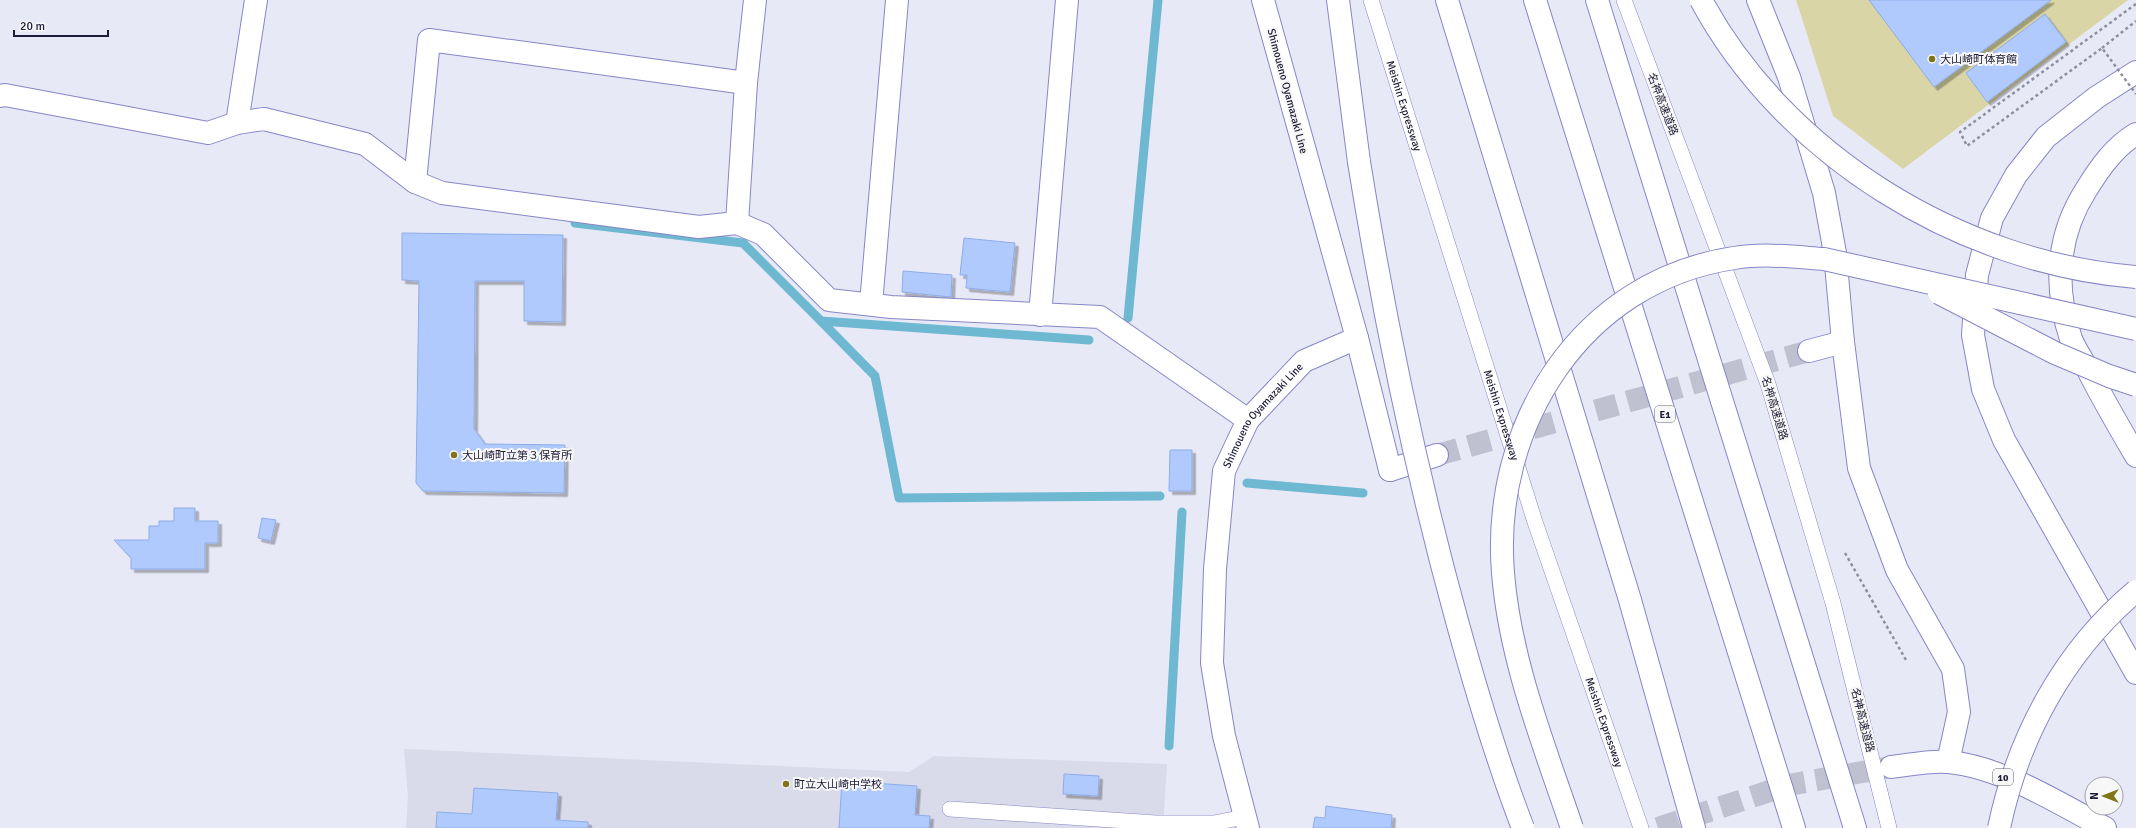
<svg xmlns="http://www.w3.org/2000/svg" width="2136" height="828" viewBox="0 0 2136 828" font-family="Signika,'Noto Sans JP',sans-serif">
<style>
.built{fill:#d9daea}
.green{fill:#d9d5a7}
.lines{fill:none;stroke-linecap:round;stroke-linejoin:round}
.stream{stroke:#6eb8d2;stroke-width:9}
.building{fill:#b0cafd;stroke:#8dace9;filter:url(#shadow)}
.minor-tunnel{stroke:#bfc0d0;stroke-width:22;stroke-dasharray:22 11;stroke-linecap:butt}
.primary-tunnel{stroke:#bfc0d0;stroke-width:22;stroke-dasharray:22 11;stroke-linecap:butt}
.service-casing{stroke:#8686c6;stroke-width:16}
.minor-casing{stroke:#8686c6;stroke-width:24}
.tertiary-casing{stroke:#8686c6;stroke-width:24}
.secondary-casing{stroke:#8686c6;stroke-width:24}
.primary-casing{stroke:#8686c6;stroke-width:24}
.motorway-casing{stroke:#8686c6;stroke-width:24}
.path{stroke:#8e8ea1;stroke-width:2.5;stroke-dasharray:3 3;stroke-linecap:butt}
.service{stroke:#fff;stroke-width:15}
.minor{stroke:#fff;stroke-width:22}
.tertiary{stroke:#fff;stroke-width:22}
.secondary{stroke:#fff;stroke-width:22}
.primary{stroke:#fff;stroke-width:22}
.motorway{stroke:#fff;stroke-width:22}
.motorway-bridge-casing{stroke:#8686c6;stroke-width:24;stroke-linecap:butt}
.path-bridge{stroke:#8e8ea1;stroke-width:2.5;stroke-dasharray:3 3;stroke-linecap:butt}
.motorway-bridge{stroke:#fff;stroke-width:22}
.poi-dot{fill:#7e7518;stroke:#f7f7f7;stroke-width:1.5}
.labels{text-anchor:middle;stroke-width:4;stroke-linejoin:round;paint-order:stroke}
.shield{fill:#f7f7f7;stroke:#5e5e70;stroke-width:1}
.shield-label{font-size:10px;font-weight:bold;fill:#1d1c36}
.poi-label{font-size:11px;fill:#1d1c36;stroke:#f7f7f7;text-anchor:start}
.street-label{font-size:11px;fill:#1d1c36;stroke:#f7f7f7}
</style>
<defs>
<filter id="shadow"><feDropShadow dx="3.5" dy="3.5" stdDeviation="0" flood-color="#0004"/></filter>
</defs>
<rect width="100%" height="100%" fill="#e8e9f7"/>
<!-- built -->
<path class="built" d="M404,749L909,772L934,756L1167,764L1163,828H406L408,797Z"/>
<!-- green -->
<path class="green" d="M1796,0H2128L1903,169L1833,116Z"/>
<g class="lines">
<!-- stream -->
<g class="stream">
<path d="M575,223L743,243L821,321L1089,340"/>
<path d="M1128,318L1158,0"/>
<path d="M821,321L875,376L899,498L1160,496"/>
<path d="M1247,483L1363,493"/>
<path d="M1169,746L1182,512"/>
</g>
</g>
<!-- building -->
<g class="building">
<path d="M1869,0H2051L1934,87Z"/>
<path d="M2045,14L2066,42L1987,102L1966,73Z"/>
<path d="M402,233L563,235L562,322L524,321V281H475L474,429L485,444L565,445L564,493L423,491L416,483L419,281L402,280Z"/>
<path d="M964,238L1015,243L1010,292L966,288L967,275H960Z"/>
<path d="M903,271L952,275L951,297L902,292Z"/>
<path d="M1170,450H1192V491H1169Z"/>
<path d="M174,508H195V521H218V543H205V569H131V558L114,540H149V526H159V521H174Z"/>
<path d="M262,518L276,520L271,541L258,538Z"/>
<path d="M1064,774L1099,776L1098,796L1063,794Z"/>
<path d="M842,781L917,786L915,815L930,816L929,828H839Z"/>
<path d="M474,788L558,793L556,820L588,822V828H436L437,812L472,814Z"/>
<path d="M1326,806L1392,815L1391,828H1313L1315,817L1325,818Z"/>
</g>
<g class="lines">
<!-- minor-tunnel -->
<path class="minor-tunnel" d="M1437,455L1809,351"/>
<!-- primary-tunnel -->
<path class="primary-tunnel" d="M1658,828L1788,785L1891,767"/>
<defs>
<g id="service">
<path id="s1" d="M1371,0L1535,522L1641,828"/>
<path d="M1624,0L1768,384L1833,603L1889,828"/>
<path d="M950,809L1156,823H1214L1244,817"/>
</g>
<g id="minor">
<path d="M0,96L5,95L208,133L237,123L264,119L365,144L415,182L442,193L699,227L737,223L763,234L829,300L891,307L1100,317L1248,420"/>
<path d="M237,123L256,0"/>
<path d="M415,182L429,40L746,83"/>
<path d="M737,223L746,83L755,0"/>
<path d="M871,304L897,0"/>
<path d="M1040,315L1067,0"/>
<path d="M1809,351L1843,342"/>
<path d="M1390,470L1437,455"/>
</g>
<g id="tertiary">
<path d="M1758,0L1789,77L1824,193L1835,253L1843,342L1859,468L1897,570L1953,669L1959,712L1948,762"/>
<path d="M1357,338L1390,470"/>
</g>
<g id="secondary">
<path id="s2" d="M1248,828L1224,736L1212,663L1215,569L1224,471L1248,420L1304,361L1357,338L1263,0"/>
</g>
<path id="primary" d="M1891,767C1909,765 1930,760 1949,762C2001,767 2059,803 2105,828"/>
<g id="motorway">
<path d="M1338,0L1359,162"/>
<path d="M1447,0L1630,600L1694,828"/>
<path d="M1535,0L1794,828"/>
<path d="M1597,0L1855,828"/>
<path d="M2136,72L2097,97L2046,137L2016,175L1992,218L1977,275L1973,335L1983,389L2004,440L2136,673"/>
<path d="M2136,134C2114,147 2099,169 2086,190C2056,237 2054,287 2071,339C2075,349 2082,359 2087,368C2102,398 2119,427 2136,456"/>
</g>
</defs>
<!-- service casing -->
<use href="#service" class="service-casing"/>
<!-- minor casing -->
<use href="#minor" class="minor-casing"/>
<!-- tertiary casing -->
<use href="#tertiary" class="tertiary-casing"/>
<!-- secondary casing -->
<use href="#secondary" class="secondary-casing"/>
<!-- primary casing -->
<use href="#primary" class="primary-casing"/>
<!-- motorway casing -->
<use href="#motorway" class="motorway-casing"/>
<!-- path -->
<g class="path">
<path d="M2102,48L2136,21"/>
<path d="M1845,553L1906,660"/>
</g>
<!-- service -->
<use href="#service" class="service"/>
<!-- minor -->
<use href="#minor" class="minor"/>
<!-- tertiary -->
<use href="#tertiary" class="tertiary"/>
<!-- secondary -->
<use href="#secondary" class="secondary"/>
<!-- primary -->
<use href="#primary" class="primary"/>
<!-- motorway -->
<use href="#motorway" class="motorway"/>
<defs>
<g id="motorway-bridge">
<path d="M1701,0C1785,156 1961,263 2136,277"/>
<path d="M1359,162C1384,317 1415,469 1457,621C1476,690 1497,761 1523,828"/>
<path d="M1939,293L2055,353L2109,376L2136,385"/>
<path d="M1572,828C1544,745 1510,661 1503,573C1491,425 1581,281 1734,258C1764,253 1795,257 1824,259L2136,329"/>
<path d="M1999,828C2018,737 2064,651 2136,591"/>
</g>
</defs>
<!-- motorway-bridge casing -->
<use href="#motorway-bridge" class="motorway-bridge-casing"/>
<!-- path-bridge -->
<path class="path-bridge" d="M2136,4L1960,132L1967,146L2102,48L2136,94"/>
<!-- motorway-bridge -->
<use href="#motorway-bridge" class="motorway-bridge"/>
</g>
<!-- markers -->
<g class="poi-dot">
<circle cx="1932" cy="59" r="4"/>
<circle cx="454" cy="455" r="4"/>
<circle cx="786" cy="784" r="4"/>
</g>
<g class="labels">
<!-- shield labels -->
<g class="shield">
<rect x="1655" y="406" width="20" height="16" rx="3"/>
<rect x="1993" y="769" width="20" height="16" rx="3"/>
</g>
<g class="shield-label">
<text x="1665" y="418">E1</text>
<text x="2003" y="781">10</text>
</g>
<!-- poi labels -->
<g class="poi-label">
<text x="1940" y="63">大山崎町体育館</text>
<text x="462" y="459">大山崎町立第３保育所</text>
<text x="794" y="788">町立大山崎中学校</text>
</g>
<!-- street labels -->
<g class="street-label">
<text transform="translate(1288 91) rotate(75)" y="4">Shimoueno Oyamazaki Line</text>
<text transform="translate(1663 104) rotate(69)" y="4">名神高速道路</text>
<text dy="4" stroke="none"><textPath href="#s1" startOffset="111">Meishin Expressway</textPath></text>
<text transform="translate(1775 408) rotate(73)" y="4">名神高速道路</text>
<text dy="4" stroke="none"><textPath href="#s1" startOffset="435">Meishin Expressway</textPath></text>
<text dy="4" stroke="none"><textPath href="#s2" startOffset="430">Shimoueno Oyamazaki Line</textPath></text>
<text transform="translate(1863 720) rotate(76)" y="4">名神高速道路</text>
<text dy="4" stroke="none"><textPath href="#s1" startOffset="759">Meishin Expressway</textPath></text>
</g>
</g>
<!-- north arrow -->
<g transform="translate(2104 796) rotate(270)"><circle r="19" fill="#f7f7f7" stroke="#a09faa"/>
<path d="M0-3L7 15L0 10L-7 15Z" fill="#7e7518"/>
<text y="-6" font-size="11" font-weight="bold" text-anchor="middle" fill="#1d1c36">N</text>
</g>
<!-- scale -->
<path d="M14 30v6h94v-6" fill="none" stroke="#1d1c36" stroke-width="2"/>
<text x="20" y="30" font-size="12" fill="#1d1c36" stroke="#f7f7f7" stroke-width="3" paint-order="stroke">20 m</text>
</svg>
